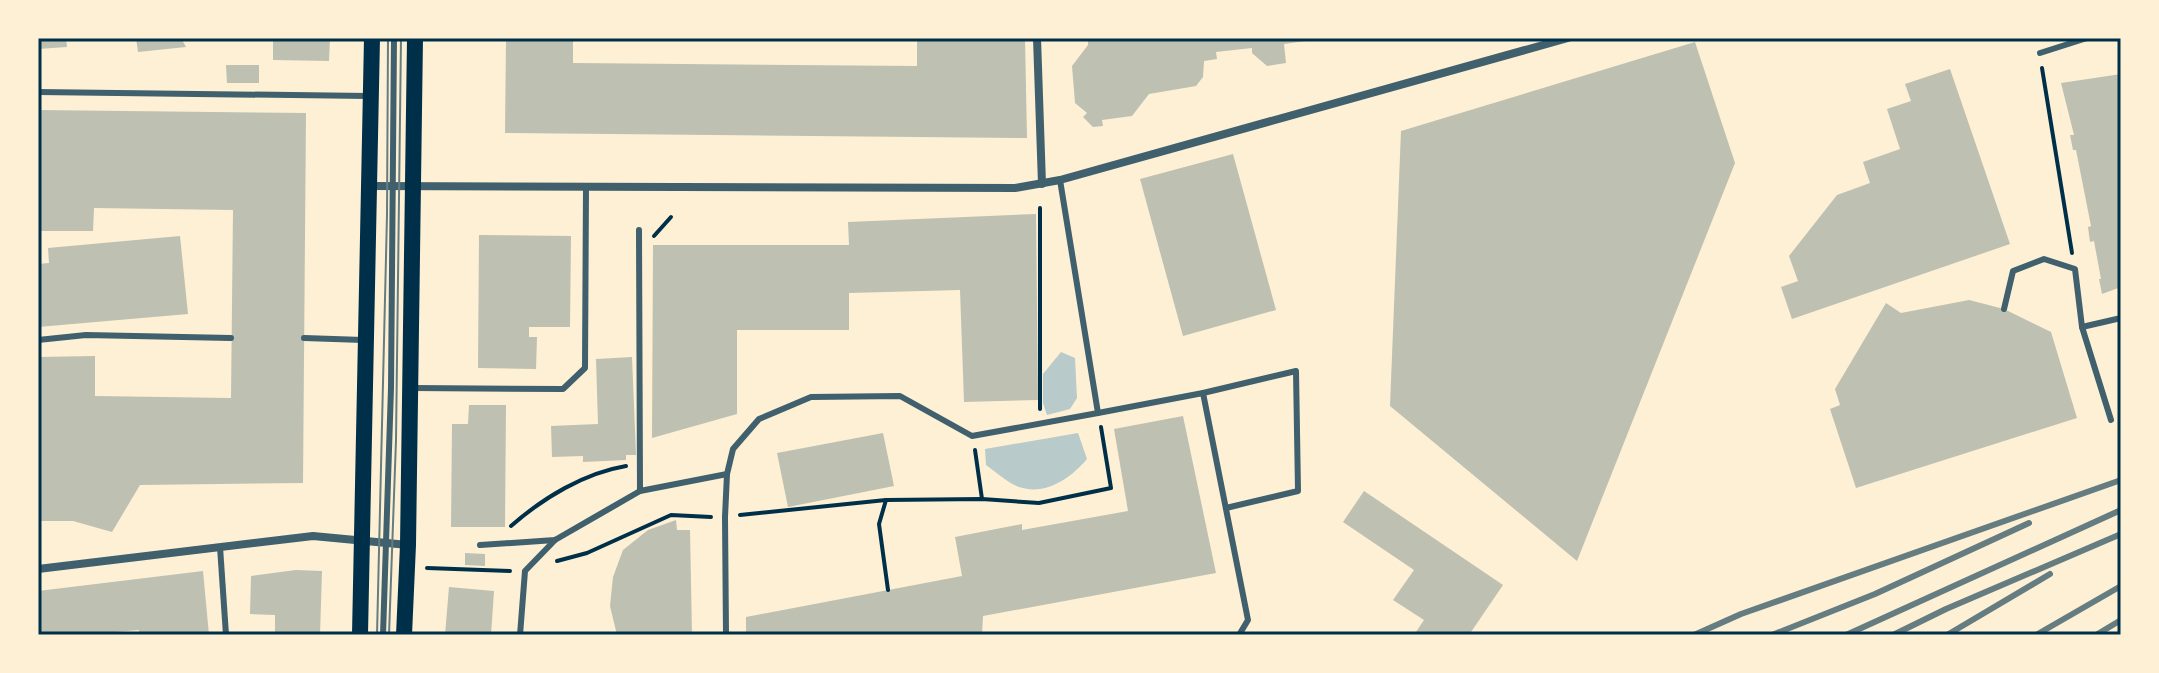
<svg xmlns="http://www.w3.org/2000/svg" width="2159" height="673" viewBox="0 0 2159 673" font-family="'Source Sans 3',sans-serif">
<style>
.green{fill:#b9caca}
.building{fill:#bec0b2}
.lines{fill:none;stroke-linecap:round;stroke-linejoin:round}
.path{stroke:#003049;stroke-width:4}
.service{stroke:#3f606c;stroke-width:6}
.minor{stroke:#3f606c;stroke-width:8}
.secondary{stroke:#003049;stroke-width:16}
.tram{stroke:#657d81;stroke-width:2}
.rail{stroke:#657d81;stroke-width:6}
.neatline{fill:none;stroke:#003049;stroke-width:3}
</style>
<rect width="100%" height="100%" fill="#fdf0d5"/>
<!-- green -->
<g class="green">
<path d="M1061,352L1075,358L1077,398L1070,409L1047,415L1043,403V374Z"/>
<path d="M1078,433L1087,459C1071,478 1046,496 1019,487C1008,483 996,472 986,465L985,449Z"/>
</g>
<!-- building -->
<g class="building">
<path d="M38,38H66L67,47L38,49Z"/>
<path d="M136,38H181L186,47L138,52Z"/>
<path d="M273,38H330L329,61L273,60Z"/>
<path d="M506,38H573V63L917,66V38H1025L1027,138L505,133Z"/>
<path d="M1088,38H1313V40L1284,44L1286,63L1267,66L1252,53V48L1216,52L1217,59L1204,61L1203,77L1196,86L1149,94L1132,116L1102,120L1103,126L1093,127L1083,117L1087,113L1075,103L1072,66L1088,45Z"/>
<path d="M1695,42L1735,163L1577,561L1390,406L1401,131Z"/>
<path d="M226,65H259V83H227Z"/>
<path d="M1950,69L2010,244L1792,319L1781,287L1798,281L1789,256L1837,195L1870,183L1863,162L1900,149L1887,109L1911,101L1905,84Z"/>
<path d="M2121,74V287L2102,294L2099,279H2101L2094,241L2090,242L2088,227L2091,226L2076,150H2073L2070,135H2074L2061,83Z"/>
<path d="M38,110L306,113L303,483L140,485L112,532L73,521H38V357L95,356V396L231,398L233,210L94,208L93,231H38Z"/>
<path d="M1233,154L1276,310L1183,336L1140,179Z"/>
<path d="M1036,214L1038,400L964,402L960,290L849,293V330H737V414L652,438L653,245H849L848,222Z"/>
<path d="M479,235L571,236L570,327H529V337H537L536,369L478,368Z"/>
<path d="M180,236L188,314L38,327V264L49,263L48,248Z"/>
<path d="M1969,300L2004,309L2051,332L2077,418L1856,488L1830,409L1840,405L1835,389L1886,303L1901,313Z"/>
<path d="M632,357L636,455H626V460L583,462V456L552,457L551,426L598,424L596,359Z"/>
<path d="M469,405H506L505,527H451L452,424H468Z"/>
<path d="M1183,416L1216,573L983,616L982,635H746V617L962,576L955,537L1022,524V530L1128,511L1114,429Z"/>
<path d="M883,433L894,486L788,507L777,453Z"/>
<path d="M1364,491L1503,585L1469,635H1414L1424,620L1393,600L1414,570L1343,522Z"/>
<path d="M676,520L677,530H690L692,635H617L610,606L613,577L623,550L648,530Z"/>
<path d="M465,553L485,554V566L465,565Z"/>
<path d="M296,570L322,571L320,635H275V615L250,614L251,576Z"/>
<path d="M203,571L209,635H139V630L81,635H38V591Z"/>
<path d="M449,587L494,591L491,635H445Z"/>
</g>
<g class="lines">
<!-- path -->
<g class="path">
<path d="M2042,68L2072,253"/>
<path d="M1040,208V409"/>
<path d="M654,236L671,217"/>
<path d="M975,450L982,499"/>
<path d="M886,500L879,524L888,590"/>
<path d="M740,515L886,500L982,499L1039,503L1111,488L1101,427"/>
<path d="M511,526C543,498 584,473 626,466"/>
<path d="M557,561L587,553L671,515L711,517"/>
<path d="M427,568L510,571"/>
</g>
<!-- service -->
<g class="service">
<path d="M2040,53L2087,38"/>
<path d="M38,92L368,96"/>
<path d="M639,230L640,491"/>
<path d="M2004,309L2013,271L2044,259L2075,269L2082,327L2111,420"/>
<path d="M2082,327L2121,318"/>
<path d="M304,338L363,340"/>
<path d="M38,340L86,335L231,338"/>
<path d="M413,388L563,389L585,368L586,187"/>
<path d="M1203,393L1296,371L1298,491L1226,508"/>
<path d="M1098,413L1203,393L1248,620L1239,635"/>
<path d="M480,545L555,540L640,491L727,474L733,449L759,419L811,397L900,396L972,436L1098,413L1060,180"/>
<path d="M220,547L226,635"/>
<path d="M383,635L391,388L394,38"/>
<path d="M520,635L525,571L555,540"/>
<path d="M726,635L725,517L727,474"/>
</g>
<!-- minor -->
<g class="minor">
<path d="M1037,38L1042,184"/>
<path d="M370,186L1015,188L1060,180L1568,38"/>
<path d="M38,569L313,536L408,545"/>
</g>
<!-- secondary -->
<g class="secondary">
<path d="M360,635L372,38"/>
<path d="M404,635L408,545L415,38"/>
</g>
<!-- tram -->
<g class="tram">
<path d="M377,635L387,215L388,38"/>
<path d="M389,635L396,440L401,38"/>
</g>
<!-- rail -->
<g class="rail">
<path d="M1694,635L1741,614L2121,480"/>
<path d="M1772,635L1875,594L2029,523"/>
<path d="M1846,635L2121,510"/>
<path d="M1893,635L1946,609L2121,534"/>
<path d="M1947,635L2050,574"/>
<path d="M2036,635L2121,586"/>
<path d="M2096,635L2121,620"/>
</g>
</g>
<!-- border -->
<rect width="2159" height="673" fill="none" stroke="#fdf0d5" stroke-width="80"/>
<rect x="40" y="40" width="2079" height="593" class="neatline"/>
</svg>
